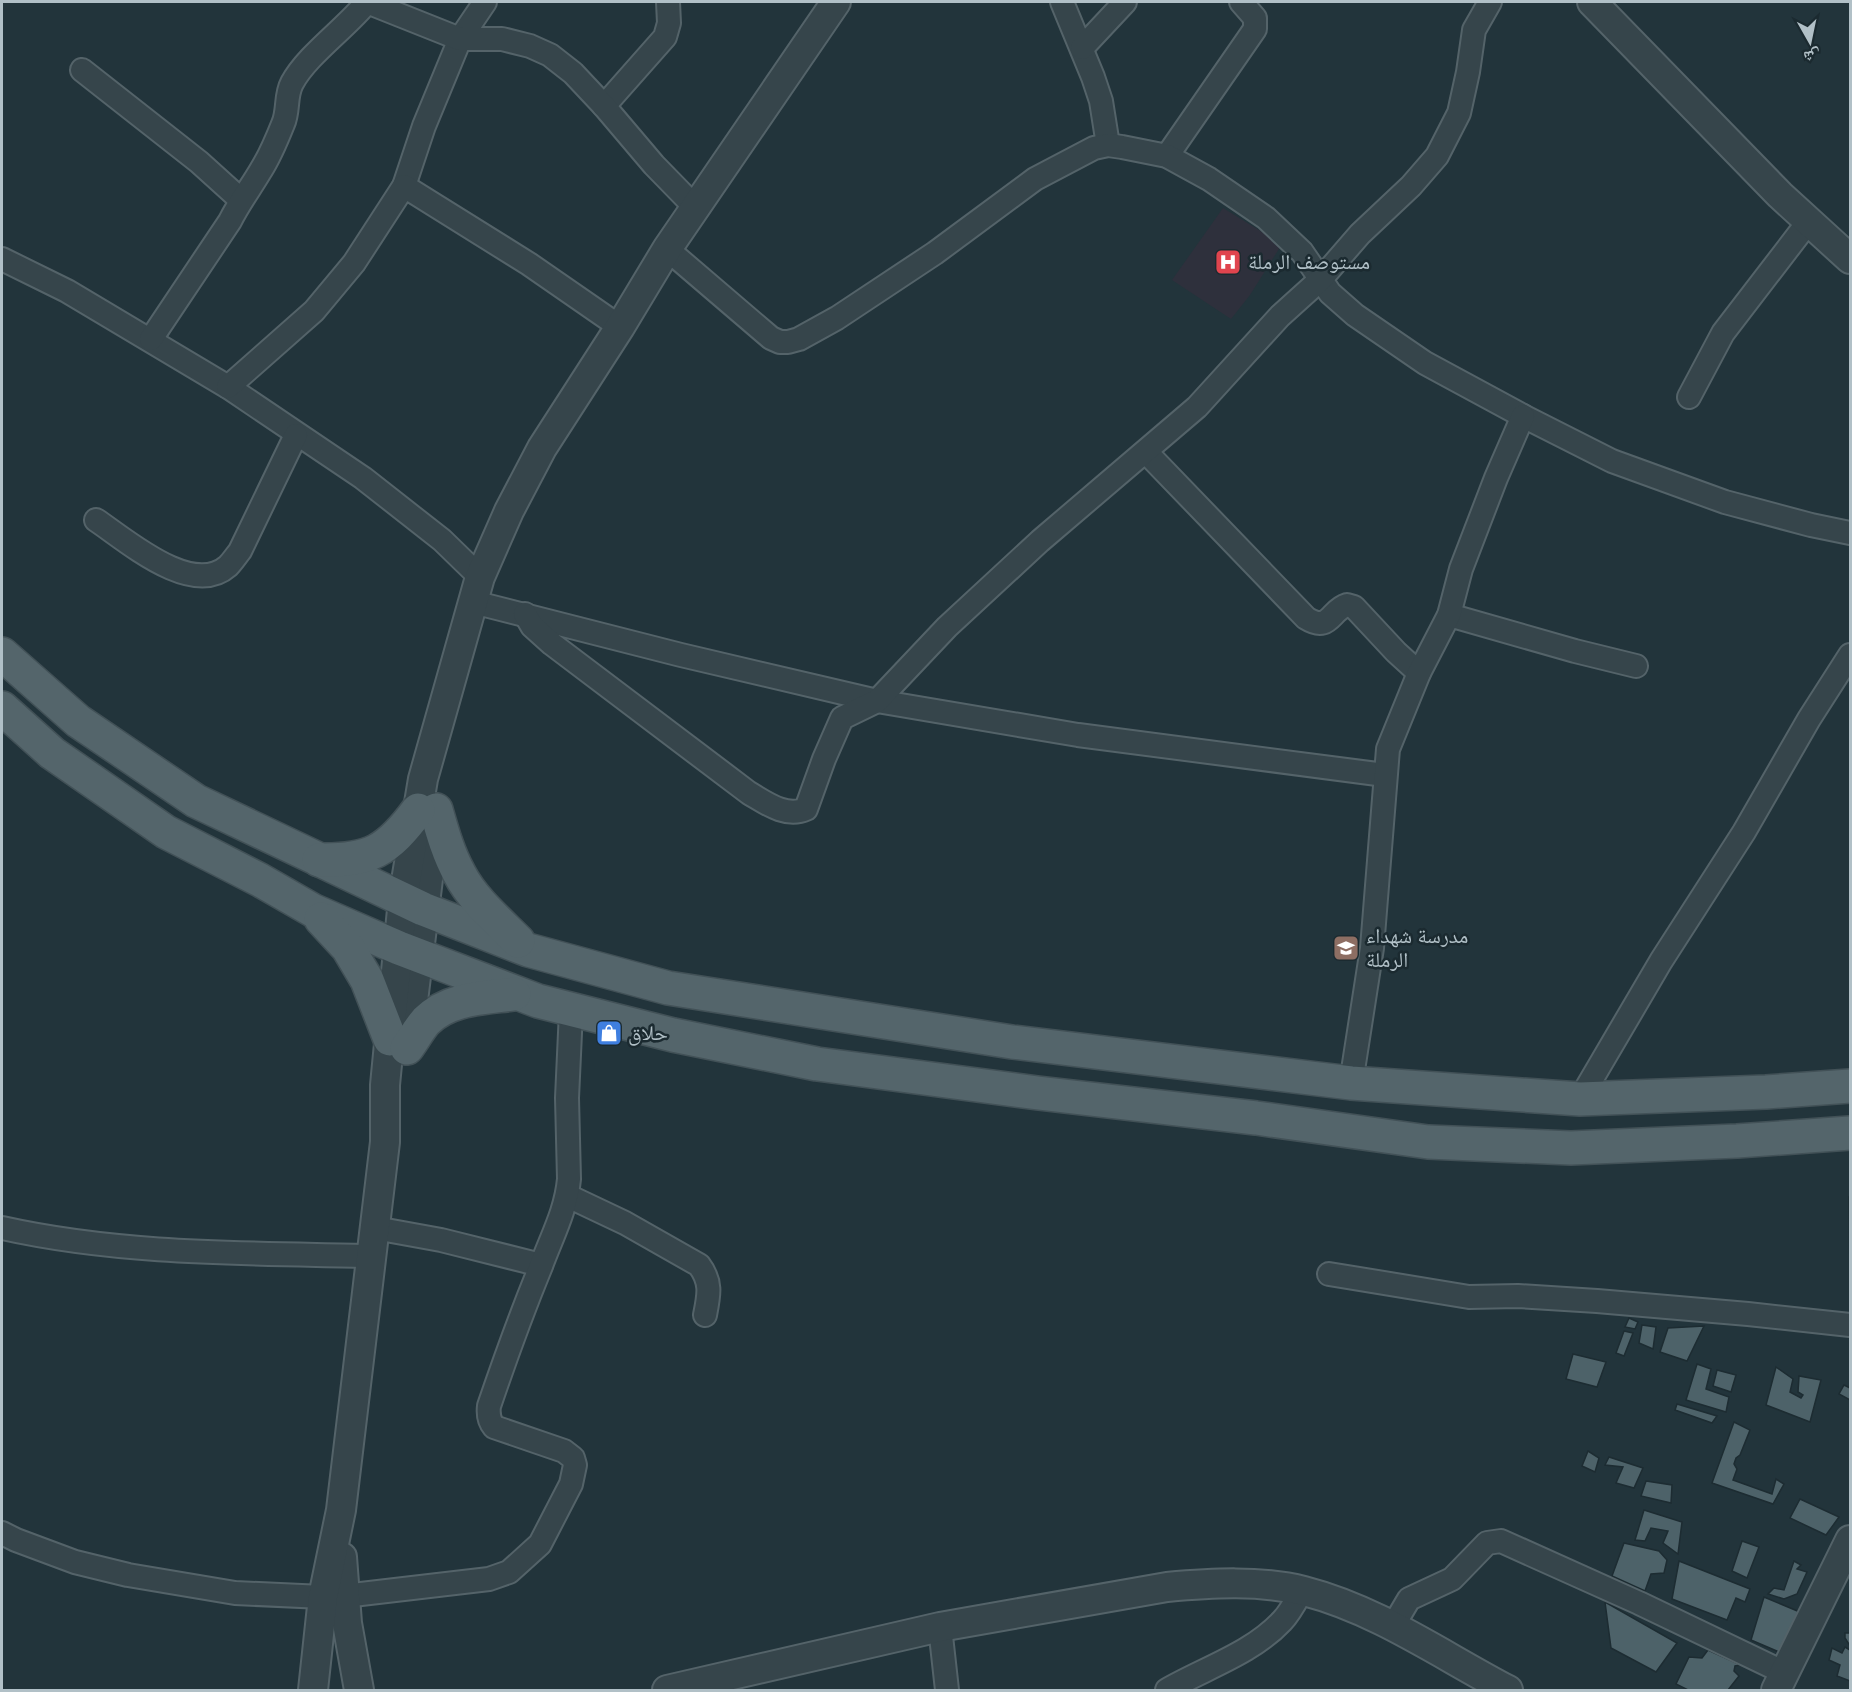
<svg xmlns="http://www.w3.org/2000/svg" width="1852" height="1692" viewBox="0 0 1852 1692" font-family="Mulish,'Noto Naskh Arabic',sans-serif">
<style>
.medical{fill:#2e303c}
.building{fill:#4d6269;stroke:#1d2c32;stroke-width:1.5}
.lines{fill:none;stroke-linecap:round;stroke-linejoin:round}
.minor-casing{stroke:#546369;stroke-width:26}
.tertiary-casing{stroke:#546369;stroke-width:32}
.primary-casing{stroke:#425157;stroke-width:36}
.minor{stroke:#36454b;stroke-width:22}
.tertiary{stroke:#36454b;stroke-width:28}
.primary{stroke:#54656b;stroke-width:33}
.labels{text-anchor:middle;stroke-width:5;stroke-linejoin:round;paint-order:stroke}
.poi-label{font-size:21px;fill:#b1c0c7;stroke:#1b2a30;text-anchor:start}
</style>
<rect width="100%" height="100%" fill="#22343b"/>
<!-- medical -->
<path class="medical" d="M1223,208L1282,244L1250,295L1231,319L1172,280Z"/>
<!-- building -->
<g class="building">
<path d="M1849,1197H1850V1274Z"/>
<path d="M1629,1318L1638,1322L1635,1329L1625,1327Z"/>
<path d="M1642,1325L1656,1327L1653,1349L1639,1343Z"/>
<path d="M1704,1326L1687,1361L1660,1352L1668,1328Z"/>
<path d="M1624,1331L1633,1333L1624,1356L1616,1353Z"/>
<path d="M1573,1354L1606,1362L1597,1387L1566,1379Z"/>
<path d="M1697,1364L1711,1369L1706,1389L1729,1397L1726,1412L1686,1400Z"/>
<path d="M1776,1367L1793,1379L1790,1392L1801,1398L1803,1395L1798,1392L1799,1376L1821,1380L1810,1422L1766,1405Z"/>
<path d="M1717,1370L1736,1375L1731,1392L1713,1386Z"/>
<path d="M1844,1385L1850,1388V1400L1839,1394Z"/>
<path d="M1677,1404L1717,1416L1712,1423L1675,1410Z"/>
<path d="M1734,1422L1750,1430L1740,1455L1736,1458L1734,1464L1737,1469L1733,1480L1772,1494L1776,1479L1784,1484L1773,1504L1712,1483Z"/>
<path d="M1588,1451L1599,1458L1595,1472L1582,1466Z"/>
<path d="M1609,1457L1643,1468L1634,1488L1616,1483L1623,1467L1605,1465Z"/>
<path d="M1646,1481L1672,1485L1671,1503L1641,1496Z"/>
<path d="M1800,1499L1839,1517L1826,1535L1790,1518Z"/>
<path d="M1644,1510L1682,1522L1678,1554L1663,1543L1668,1531L1651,1528L1645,1541L1635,1540Z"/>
<path d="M1742,1541L1759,1547L1747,1578L1732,1571Z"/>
<path d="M1624,1543L1659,1551L1667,1560L1664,1573L1651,1574L1645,1591L1612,1576Z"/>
<path d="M1679,1561L1750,1589L1745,1602L1736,1598L1727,1620L1672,1599Z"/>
<path d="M1794,1561L1801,1565L1797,1569L1807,1572L1797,1594L1784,1599L1768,1594L1774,1588L1784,1590Z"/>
<path d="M1764,1597L1807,1615L1786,1655L1751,1640Z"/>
<path d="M1605,1602L1677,1643L1656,1672L1611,1648Z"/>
<path d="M1845,1633H1850V1646L1845,1638Z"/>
<path d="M1845,1647L1850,1650V1681L1837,1676L1840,1665L1829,1660L1832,1648L1842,1653Z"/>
<path d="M1708,1650L1741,1665L1735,1666L1734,1671L1739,1676L1728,1690H1688L1676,1684L1689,1657L1702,1658Z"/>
</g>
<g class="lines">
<defs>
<g id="minor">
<path d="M1062,2L1093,77L1101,101L1108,145"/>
<path d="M1082,48L1125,2"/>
<path d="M82,70L199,162L241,200"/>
<path d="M604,106L665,37L669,23L668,2"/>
<path d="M1167,156L1255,29V18L1241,2"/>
<path d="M404,186L424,126L460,39L485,2"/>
<path d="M667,249L771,338L780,342H788L799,339L837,318L935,253L1035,179L1094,148L1108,145L1122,147L1167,156L1209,179L1266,218L1302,252L1330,293L1355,315L1425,363L1523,416L1612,461L1725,502L1811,525L1850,533"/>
<path d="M2,259L67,291L228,387L363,478L442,540L480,577"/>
<path d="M151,339L230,221C239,203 251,187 261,170C270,156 277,139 283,124C289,111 285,96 292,83C307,55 346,28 367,2L460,39H502L530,46L550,55L573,73L604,106L654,165L695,207"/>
<path d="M228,387L314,311L354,263L404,186L529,264L620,327"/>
<path d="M1689,397L1723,333L1809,221"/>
<path d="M1146,452L1306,618C1330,633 1330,610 1347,605L1354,607L1396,652L1419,673"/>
<path d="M96,520C126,540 192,598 228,566C232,562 236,556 240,551L296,435"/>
<path d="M473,602L681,655L877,701L1078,735L1385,775"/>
<path d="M525,614L532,626L552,644L749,793C766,803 786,818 806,809L824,759L842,718L877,701L947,627L1040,541L1197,407L1280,316L1321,279L1360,234L1411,186L1437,156L1459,113L1468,72L1474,30L1490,2"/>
<path d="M1449,615L1575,651L1636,666"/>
<path d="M1351,1083L1372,948L1388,749L1419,673L1449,615L1461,569L1496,478L1523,416"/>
<path d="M1580,1099L1661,961L1744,832L1809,719L1850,655"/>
<path d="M568,1196L625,1223L699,1265C712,1282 709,1295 705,1315"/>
<path d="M2,1228C123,1255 248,1253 371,1256"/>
<path d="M375,1228L441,1240L541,1265"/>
<path d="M1329,1274L1469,1297L1518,1296L1597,1301L1748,1314L1850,1325"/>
<path d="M2,1533L16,1540L75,1562L128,1575L235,1593L323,1597"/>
<path d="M344,1596L489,1579L509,1572L540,1544L571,1484L575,1465L573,1458L564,1451L494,1427C489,1421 488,1414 489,1406C505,1359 522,1312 541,1266C552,1236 566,1211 569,1179L567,1098L571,1011"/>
<path d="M1393,1626L1409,1599L1452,1579L1487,1543L1501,1541L1639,1603L1785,1673"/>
<path d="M940,1627L947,1690"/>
<path d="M1167,1690C1205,1668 1251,1654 1282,1621C1290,1613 1296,1601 1302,1590"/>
</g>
<g id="tertiary">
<path d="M1592,2L1780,195L1850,259"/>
<path d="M411,1017L434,830"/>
<path d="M342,1557L347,1623L359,1690"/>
<path d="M313,1690L323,1597L341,1510L385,1142V1085L403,899L423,779L480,577L509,511L542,448L620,327L667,249L836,2"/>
<path d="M667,1690L940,1627L1167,1587C1212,1583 1260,1580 1304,1591C1378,1610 1441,1655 1508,1690"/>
<path d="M1776,1690L1850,1540"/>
</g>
<g id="primary">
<path d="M2,654L78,721L196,801L423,909L528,950L668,988L1012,1042L1351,1083L1580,1099L1766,1092L1850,1086"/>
<path d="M2,708L52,753L166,832L260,880L314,911L399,948L538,1001L673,1035L817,1064L1038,1093L1256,1118L1428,1142L1571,1148L1737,1141L1850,1133"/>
<path d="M436,810C442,831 448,853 459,873C473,900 497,920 518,941"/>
<path d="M319,860C370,861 388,851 418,810"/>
<path d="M321,919L348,948L367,980L390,1039"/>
<path d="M407,1048C413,1040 419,1029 426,1021C449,998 484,998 514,994"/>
</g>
</defs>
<!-- minor casing -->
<use href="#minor" class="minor-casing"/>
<!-- tertiary casing -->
<use href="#tertiary" class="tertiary-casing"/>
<!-- primary casing -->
<use href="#primary" class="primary-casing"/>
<!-- minor -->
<use href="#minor" class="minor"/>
<!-- tertiary -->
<use href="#tertiary" class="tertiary"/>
<!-- primary -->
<use href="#primary" class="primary"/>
</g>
<!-- icons -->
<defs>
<symbol id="hospital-square" viewBox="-11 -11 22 22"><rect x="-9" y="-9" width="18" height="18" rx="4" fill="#e0444e" stroke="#1b2a30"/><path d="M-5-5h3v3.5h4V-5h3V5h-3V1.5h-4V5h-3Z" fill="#fff"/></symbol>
<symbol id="school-square" viewBox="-11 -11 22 22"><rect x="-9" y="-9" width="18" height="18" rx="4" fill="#8d6e63" stroke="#1b2a30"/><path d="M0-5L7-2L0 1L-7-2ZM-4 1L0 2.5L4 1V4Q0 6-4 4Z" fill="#fff"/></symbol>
<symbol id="shop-square" viewBox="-11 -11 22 22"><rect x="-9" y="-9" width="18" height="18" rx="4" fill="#3f7fe0" stroke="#1b2a30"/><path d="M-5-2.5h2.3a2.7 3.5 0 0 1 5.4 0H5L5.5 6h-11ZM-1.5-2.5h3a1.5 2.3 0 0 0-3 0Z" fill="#fff"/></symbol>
</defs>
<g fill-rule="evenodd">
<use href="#hospital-square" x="1213" y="247" width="30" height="30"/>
<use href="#school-square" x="1331" y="933" width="30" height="30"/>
<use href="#shop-square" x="594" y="1018" width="30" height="30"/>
</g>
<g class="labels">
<!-- poi labels -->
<g class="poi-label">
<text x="1248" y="269">مستوصف الرملة</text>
<text x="1366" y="943">مدرسة شهداء<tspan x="1366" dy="24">الرملة</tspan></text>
<text x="628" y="1040">حلاق</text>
</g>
</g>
<!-- border -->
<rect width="1852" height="1692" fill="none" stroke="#b1c0c7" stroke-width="6"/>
<!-- north arrow -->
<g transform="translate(1810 42) rotate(171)" stroke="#1b2a30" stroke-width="4.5" paint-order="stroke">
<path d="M0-4.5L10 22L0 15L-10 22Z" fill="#b1c0c7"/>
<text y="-9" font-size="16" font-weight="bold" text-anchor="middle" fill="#b1c0c7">ش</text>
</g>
</svg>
